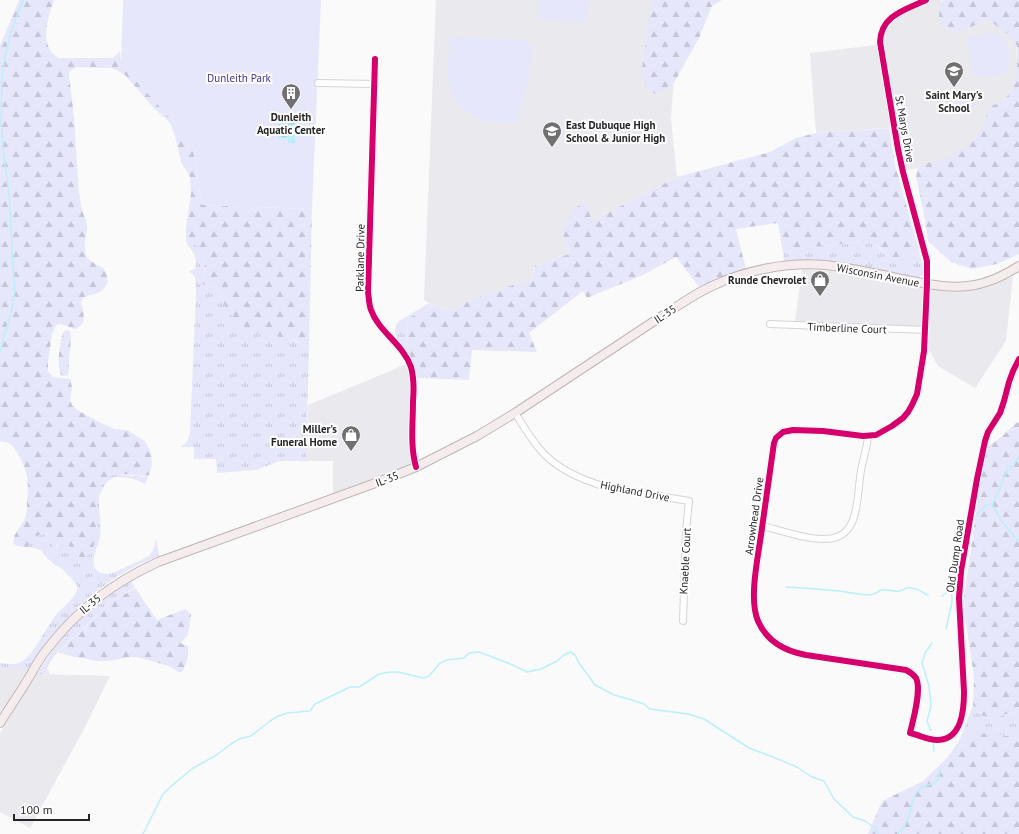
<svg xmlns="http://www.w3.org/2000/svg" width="1019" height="834" viewBox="0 0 1019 834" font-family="'PT Sans',sans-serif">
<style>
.built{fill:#e9e9ee}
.grass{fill:url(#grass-tufts)}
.forest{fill:url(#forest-firs)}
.green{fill:#e7e7fc}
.water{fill:url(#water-waves)}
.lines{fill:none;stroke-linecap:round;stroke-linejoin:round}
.stream{stroke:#bbeffa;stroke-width:1.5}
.minor-casing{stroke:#d5d5d5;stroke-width:8}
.major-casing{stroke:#c1b5b4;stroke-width:10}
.minor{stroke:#fefefe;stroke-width:6}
.major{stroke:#f5eded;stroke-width:8}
.cycleway-casing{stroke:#fff;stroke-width:8}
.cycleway{stroke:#d6006c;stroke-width:6}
.labels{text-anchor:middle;stroke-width:4;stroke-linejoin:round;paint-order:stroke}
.park-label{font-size:11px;fill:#423398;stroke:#fff}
.poi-label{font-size:11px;font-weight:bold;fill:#252525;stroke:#fff}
.street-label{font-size:11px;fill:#252525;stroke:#fff}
</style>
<defs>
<pattern id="grass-tufts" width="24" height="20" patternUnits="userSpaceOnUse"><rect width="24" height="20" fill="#e7e7fc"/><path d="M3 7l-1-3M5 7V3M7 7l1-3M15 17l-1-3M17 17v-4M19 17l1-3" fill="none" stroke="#c6c6d8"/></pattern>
<pattern id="forest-firs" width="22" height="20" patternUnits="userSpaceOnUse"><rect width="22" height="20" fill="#e7e7fc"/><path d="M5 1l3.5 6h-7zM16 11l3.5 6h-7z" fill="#c6c6d8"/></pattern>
<pattern id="water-waves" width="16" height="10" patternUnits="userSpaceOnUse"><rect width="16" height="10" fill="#bbeffa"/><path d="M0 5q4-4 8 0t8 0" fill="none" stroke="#a1cdd6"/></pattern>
</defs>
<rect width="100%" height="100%" fill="#fafafb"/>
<!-- built -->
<g class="built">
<path d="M436,0H679L671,119L677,177L592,221L562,231L569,254L535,266L533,278L470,300L453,311L435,306L424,300Z"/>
<path d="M933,0H941L949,24L989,10L1016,32L1018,108L979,158L906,170L897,127L816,133L810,53L884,44L883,36L891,21Z"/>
<path d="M802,269L838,272L948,292L963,291L987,287L1013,276L1006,341L975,388L938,366L920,333L794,329Z"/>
<path d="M407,364L410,372L411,391L410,449L411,462L409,465L333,494V461H306L308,405Z"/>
<path d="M0,669H28L0,713Z"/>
<path d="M37,674L110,676L85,727L30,828L0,812V733Z"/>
</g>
<!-- grass -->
<g class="grass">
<path d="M916,240L924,270C923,275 921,277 917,277L842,263L822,260L784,262L783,252L811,247L866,242L874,243L891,259L917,249Z"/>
<path d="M186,241L201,247L205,262L203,284L222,290L225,309L309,347L306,461H280L256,470L217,473L216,459H194V447H180L187,442L190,433L196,291L195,277L189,271L195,269C198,253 192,254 186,241Z"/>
<path d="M429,303L435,306L408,318L407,352C400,342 389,333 399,321Z"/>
<path d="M117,474L143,477L149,475L145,484C138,480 121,475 113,478C109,480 106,483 104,486C102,490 100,493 99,497C98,511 102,524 100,537C98,547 86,567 101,573C101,573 106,574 107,574C114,574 140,560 149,556C154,550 155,545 156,538L159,556C102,577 61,619 28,669H0V663C7,664 15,665 21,662C36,653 45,628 56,615C61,608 80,595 77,586C75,581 65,572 61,568C58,566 55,565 53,563C42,555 45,549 28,547L31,538L45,533L51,540L50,545L56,548L60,540L74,549L80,559L95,539L96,499C97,493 102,480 108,476C110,475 115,475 117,474Z"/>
<path d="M131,581L135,587L110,603L55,655L49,664L47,669L50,674H37C42,667 46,660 51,653C72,623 100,600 131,581Z"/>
<path d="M973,705L983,716L995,718L1004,714L1019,713V739L1003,735L960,739Z"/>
</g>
<!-- forest -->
<g class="forest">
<path d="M19,0H54C49,15 41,37 51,52C53,54 56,56 58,58H113L120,51L121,64L192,142L202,205L312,209L309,347L295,340L244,329L225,309L222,290L203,284L205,262L201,247L186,241V227L191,194L190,177L181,161L175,136L170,123L153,107L125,75L118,71L111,68L77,67L71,70L69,74L74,117L79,194L82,210L87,224V231L85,241V250L87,258L95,264L103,268L106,272L108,282C100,297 96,291 83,298L81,303C83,309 86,321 81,325C79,327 77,328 75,329L61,324L56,325L52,334L48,362V371L53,377L70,379L72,387L70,400L72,405L77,410L105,425L116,429L127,430L145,441L151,453L152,465L149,475C137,478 117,470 107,477C105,478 103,482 102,484C99,490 97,494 96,499C96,514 100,548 86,557C86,558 81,559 80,559L74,549L60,540L55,549L50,545L51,540L45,533L31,538L28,547L17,546L14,544C11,535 21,528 24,520C27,514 27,508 27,502C29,479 28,472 17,452C13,446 8,440 0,442V46Z"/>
<path d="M652,0H722L712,6L699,38L674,83L663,91L655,94L646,87L641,74Z"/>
<path d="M943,0H1019V254L997,264L972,269L951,262L928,241L924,214L916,177L918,168L928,163L945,158L964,149L974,140L984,125L987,113L993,105L1003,103L1012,89L1017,74V46L1010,36L997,26L987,20C975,24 961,34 949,31C946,29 942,25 939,22C939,15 939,7 943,0Z"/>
<path d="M889,128L895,164L916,240L917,249L915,255C912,258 906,262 901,263C889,263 883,246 872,243C870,242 868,243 866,242L811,247L783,252L778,223L736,229L746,269L728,275L699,287L676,257L643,275L587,298L583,291L529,333L537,352L472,350L469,380L416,378L415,368L407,352L408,318L435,306L453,311L470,300L533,278L535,266L569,254L562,231L574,208L586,203L592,221L677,177L770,152L796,138L816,133Z"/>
<path d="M67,330L70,331C72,340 70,349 69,358C69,364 69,369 68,375L64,376L61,375C56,364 60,343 63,332Z"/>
<path d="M1019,422V713L1004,714L995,718L983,716L973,705L974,677L963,603L982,472L987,447L999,439L1016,423Z"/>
<path d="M135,588L157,620L185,609L191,614L188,635L180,643L188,646C189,656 187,664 182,672H178L171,667L162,664L137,657H131L108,661H96L66,655L59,652L110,603Z"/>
<path d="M975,733L1003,735L1019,739V834H868L882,801L923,781L948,757L960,739Z"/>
</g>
<!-- green -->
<g class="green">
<path d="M123,0H321L312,209L202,205L192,142L121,64Z"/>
<path d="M540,0H589L587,20L582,23L538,20L537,7Z"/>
<path d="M988,33L998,34L1004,39L1009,48L1010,61L1006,74L982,78L973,74L967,37Z"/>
<path d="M450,37L524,40L532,48L529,78L516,123C504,122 489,122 477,117C441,103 447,68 450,37Z"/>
<path d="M973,91L976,107L958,110L956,97L966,96V92Z"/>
</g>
<!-- water -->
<path class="water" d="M284,119L291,120L295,124V140L296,141V143H288V139L278,138V131H289L290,128L288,125L284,127V128H278L279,124Z"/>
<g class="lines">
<!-- stream -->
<g class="stream">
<path d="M0,351L11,313L15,291L13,268L9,192L4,157L1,123L2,76L6,52L11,31L23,0"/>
<path d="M992,504L1001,520L1019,542"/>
<path d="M974,517L986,505L992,504L998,493L1006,473L1019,457"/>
<path d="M786,587C804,588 821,589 839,591C849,592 859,595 869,595C874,595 877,592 881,590C887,589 894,592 899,591C904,590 905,587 911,588C918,588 922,593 928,595"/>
<path d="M942,596L951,589"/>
<path d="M946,629L952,602L951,573L952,562L963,543"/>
<path d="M931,731L927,721L931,706L929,686L922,663L925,653L932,643"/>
<path d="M933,741L934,751"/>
<path d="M143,834L163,794L169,788L193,768L215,756L231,744L239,739L251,736L270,721L278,716L288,713L310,711L315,704L350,687H359L379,674L390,672H398L423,678L427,677L430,675L440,663L447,660L464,658L469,653L479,652L508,663L527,672L541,669L557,661L564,655L570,652L575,655L579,663L595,685L614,695L632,700L644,704L650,709L688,714L704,719L749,748L773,757L797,767L812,777L824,781L834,799L853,817L865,821L875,828L878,834"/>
<path d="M898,834C901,830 905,826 907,821C914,804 910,786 934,784L938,779L941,769"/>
</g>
<defs>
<g id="minor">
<path d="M926,0C905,10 881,15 880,42L898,149L903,172L927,261V284L924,351L917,394L912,405L908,412L903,418L892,426L876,435L863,436L823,431L793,430L783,432L776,438L774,443C770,471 766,499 762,528C759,553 748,598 758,621C767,642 785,651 806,655L906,670C910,672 913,674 916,678C922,690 913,720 910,733C919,735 928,740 937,740C962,740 964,710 964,692L959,598L961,571L977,479L985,441L988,432L1000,413L1004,401L1009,382L1013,371L1019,359"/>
<path d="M375,59L368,292C369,298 369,305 371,310C379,332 403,344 411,367C414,378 414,389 413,401C413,423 410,446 416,467"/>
<path d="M318,83L375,84"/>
<path d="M770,324L925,330"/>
<path d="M515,413C522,424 529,436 538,447C555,469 584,481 610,488L689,501L686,531L683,621"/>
<path d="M763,526C782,531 819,544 837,537C845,534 850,528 853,520C858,507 858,491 860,478C861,464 867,450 868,436"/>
</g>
<path id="major" d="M0,723C10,707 21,691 31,674C36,665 41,656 48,648C77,610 114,582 158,562L381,481L416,467L477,436L515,413L671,310C684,302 697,293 710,287C745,270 787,262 825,265C854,268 883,275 912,281C932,285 953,289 975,285C991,282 1005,275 1019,266"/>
</defs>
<!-- minor casing -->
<use href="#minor" class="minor-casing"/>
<!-- major casing -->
<use href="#major" class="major-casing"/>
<!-- minor -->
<use href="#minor" class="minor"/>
<!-- major -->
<use href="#major" class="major"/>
<defs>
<g id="cycleway">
<path d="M926,0C905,10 881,15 880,42L898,149L903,172L927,261V284L924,351L917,394L912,405L908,412L903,418L892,426L876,435L863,436L823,431L793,430L783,432L776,438L774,443C770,471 766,499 762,528C759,553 748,598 758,621C767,642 785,651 806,655L906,670C910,672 913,674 916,678C922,690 913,720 910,733C919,735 928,740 937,740C962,740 964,710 964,692L959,598L961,571L977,479L985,441L988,432L1000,413L1004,401L1009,382L1013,371L1019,359"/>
<path d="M375,59L368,292C369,298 369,305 371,310C379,332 403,344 411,367C414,378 414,389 413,401C413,423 410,446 416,467"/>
</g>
</defs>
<!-- cycleway casing -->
<use href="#cycleway" class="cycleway-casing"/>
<!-- cycleway -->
<use href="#cycleway" class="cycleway"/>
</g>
<!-- icons -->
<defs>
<symbol id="school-pin" viewBox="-11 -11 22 30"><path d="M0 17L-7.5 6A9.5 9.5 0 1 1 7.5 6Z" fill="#707070" stroke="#fff"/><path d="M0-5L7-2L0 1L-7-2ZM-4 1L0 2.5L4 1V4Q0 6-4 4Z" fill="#fff"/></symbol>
<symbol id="building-pin" viewBox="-11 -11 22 30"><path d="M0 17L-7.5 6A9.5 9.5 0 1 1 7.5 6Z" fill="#707070" stroke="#fff"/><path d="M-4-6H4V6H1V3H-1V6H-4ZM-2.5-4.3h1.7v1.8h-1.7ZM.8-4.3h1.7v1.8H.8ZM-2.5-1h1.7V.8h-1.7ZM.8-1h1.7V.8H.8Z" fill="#fff"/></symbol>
<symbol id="shop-pin" viewBox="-11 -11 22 30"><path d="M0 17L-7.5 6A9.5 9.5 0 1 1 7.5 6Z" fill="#707070" stroke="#fff"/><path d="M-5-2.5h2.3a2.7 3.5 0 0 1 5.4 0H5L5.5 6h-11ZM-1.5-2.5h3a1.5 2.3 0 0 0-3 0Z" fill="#fff"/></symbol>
</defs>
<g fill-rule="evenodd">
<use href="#school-pin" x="943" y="60" width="22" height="30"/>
<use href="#building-pin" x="280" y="82" width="22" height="30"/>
<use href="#school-pin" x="541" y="120" width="22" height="30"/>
<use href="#shop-pin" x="809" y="269" width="22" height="30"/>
<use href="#shop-pin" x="340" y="424" width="22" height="30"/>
</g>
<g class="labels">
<!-- park labels -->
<g class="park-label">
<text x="239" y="82">Dunleith Park</text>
</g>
<!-- poi labels -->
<g class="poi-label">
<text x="954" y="99">Saint Mary's<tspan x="954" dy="13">School</tspan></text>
<text x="291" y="121">Dunleith<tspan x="291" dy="13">Aquatic Center</tspan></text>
<text x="566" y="129" text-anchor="start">East Dubuque High<tspan x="566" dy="13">School &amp; Junior High</tspan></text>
<text x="806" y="284" text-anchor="end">Runde Chevrolet</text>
<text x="337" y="433" text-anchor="end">Miller's<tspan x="337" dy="13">Funeral Home</tspan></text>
</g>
<!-- street labels -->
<g class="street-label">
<text transform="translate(905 129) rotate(80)" y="4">St Marys Drive</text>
<text transform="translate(360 258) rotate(-89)" y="4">Parklane Drive</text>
<text transform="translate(878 275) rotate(11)" y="4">Wisconsin Avenue</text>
<text transform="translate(665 314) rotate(-33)" y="4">IL-35</text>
<text transform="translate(847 328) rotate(2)" y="4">Timberline Court</text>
<text transform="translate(387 479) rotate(-21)" y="4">IL-35</text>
<text transform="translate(635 491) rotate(11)" y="4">Highland Drive</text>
<text transform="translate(754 516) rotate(-82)" y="4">Arrowhead Drive</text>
<text transform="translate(955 556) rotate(-82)" y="4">Old Dump Road</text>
<text transform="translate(685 561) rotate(-87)" y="4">Knaeble Court</text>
<text transform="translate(90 604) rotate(-40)" y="4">IL-35</text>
</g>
</g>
<!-- scale -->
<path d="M14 814v6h75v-6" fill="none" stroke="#252525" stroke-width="2"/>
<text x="20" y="814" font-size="12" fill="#252525" stroke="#ffffff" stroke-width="3" paint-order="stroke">100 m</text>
</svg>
